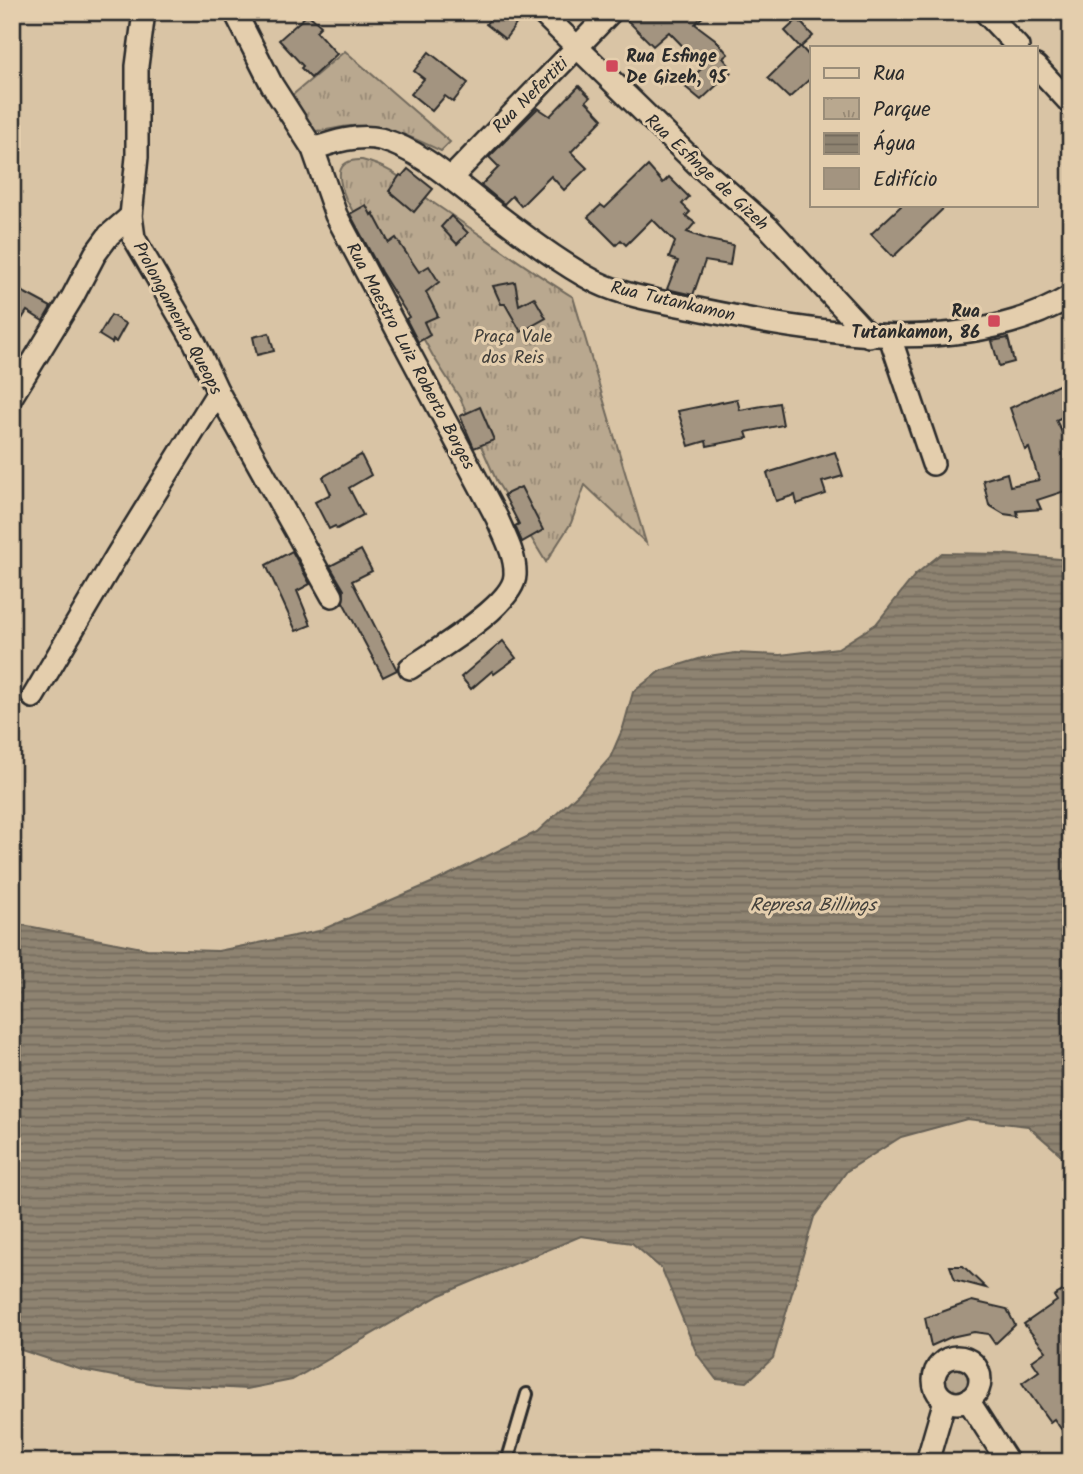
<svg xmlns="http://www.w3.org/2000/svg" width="1083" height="1474" viewBox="0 0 1083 1474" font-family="Kalam,sans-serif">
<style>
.park{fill:url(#park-tufts);stroke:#726a5d;stroke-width:2}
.water{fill:url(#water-rules);stroke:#666055;stroke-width:2}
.building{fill:#a39480;stroke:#2b2b2b;stroke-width:2}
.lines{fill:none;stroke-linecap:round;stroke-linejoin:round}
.service-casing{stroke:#2b2b2b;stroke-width:16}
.minor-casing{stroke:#2b2b2b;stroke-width:26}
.service{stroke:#e4cead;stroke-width:10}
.minor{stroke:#e4cead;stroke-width:21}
.poi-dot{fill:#d1495b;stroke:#e4cead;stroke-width:2.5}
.labels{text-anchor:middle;stroke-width:6;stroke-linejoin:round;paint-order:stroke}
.poi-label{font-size:18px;font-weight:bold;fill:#2b2b2b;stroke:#e4cead;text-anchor:start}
.street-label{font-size:18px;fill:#2b2b2b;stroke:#e4cead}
.park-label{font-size:18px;fill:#403e3a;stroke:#e4cead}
.water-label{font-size:19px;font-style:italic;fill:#44413c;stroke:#e4cead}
</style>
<defs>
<pattern id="park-tufts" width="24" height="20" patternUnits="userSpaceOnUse" patternTransform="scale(1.75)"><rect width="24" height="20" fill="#b9a88f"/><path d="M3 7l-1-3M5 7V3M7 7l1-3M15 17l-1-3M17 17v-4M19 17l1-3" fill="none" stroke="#978975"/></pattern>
<pattern id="water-rules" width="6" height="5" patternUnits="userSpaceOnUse" patternTransform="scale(1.75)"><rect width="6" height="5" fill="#8e8371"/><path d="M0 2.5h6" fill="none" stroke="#746b5d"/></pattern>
</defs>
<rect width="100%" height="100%" fill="#d9c4a5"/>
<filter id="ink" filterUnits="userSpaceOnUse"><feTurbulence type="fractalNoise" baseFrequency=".0143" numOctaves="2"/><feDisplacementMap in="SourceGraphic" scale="14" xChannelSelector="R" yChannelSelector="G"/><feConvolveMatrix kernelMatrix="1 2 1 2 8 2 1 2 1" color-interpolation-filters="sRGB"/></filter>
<g filter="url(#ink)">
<!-- park -->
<g class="park">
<path d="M345,51L450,142L441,151C412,137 384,124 351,126C337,127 326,132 312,131L289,98Z"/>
<path d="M362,160C397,169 407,185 435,204C481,235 526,268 573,297L646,543L585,485L571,523L546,562L497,482L460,398L433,356L346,199C338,180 333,159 362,160Z"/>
<circle cx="957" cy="1380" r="16"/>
</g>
<!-- water -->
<path class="water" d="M942,553L1001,554L1071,560V1168L1059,1153L1028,1126L967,1119L901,1137L847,1171L814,1217L773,1358L747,1382L716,1379L697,1354L662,1269L632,1243L581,1236L440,1295L292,1380L247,1389L155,1384L82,1370L12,1347V923L147,949L218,951L319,931L438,880L537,832L579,793L610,758L623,728L633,692L660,671L702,658L735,653L780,655L838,648L876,624L915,575Z"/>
<!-- building -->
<g class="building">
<path d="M495,12H511L520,19L505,39L486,24Z"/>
<path d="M624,12H708L695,24L715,39L728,54L723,58L729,65L727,68L731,72L701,100L684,86L703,67L669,32L653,46L623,16Z"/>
<path d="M308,14L321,26L316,31L337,54L311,78L301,68L303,66L279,40Z"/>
<path d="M798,19L813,36L801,47L812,59V77L789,98L768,78L800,47L785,31Z"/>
<path d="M429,52L468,83L453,102L445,96L432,111L411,94L424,79L414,71Z"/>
<path d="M579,86L590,97L586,101L603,119L571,152L587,168L564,190L551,176L521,206L512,196L504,204L481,185L499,167L489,157L538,108L550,116Z"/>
<path d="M648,166L663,183L669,177L689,197L682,204L690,212L686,216L695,223L687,232L709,240L733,245L730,265L705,261L693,295L667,289L678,261L669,258L675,242L652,219L626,245L621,240L616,245L588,217L601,205L605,208Z"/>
<path d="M408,169L433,189L414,212L389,191L400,175L402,176Z"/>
<path d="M366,205L371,215L373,213L389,243L396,238L419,272L429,266L439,282L426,292L438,316L424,322L430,335L418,342L406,319L409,317L381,272L350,214Z"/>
<path d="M902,205H947L893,257L871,234Z"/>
<path d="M451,216L468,233L457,244L441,227Z"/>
<path d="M515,282L519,305L534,297L546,318L521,332L505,304H501L493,286Z"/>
<path d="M12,286L51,307L43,321L27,311L12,335Z"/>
<path d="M111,315L126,324L116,342L113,340L112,343L99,335Z"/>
<path d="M269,333L274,351L257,355L253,337Z"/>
<path d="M1008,338L1014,362L999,366L992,341Z"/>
<path d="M1071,379V413L1056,420L1071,451V489L1037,500L1041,509L1017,511L1018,516L1004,514L989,505L983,480L1007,473L1010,486L1039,480L1029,448L1025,450L1010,408Z"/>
<path d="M737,399L740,410L779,403L783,425L746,432L748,438L707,446L706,441L689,446L678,411Z"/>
<path d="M480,407L494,440L474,448L460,416Z"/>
<path d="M835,452L843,476L822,482L826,494L797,504L795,495L776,501L767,473Z"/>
<path d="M361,455L371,475L349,488L363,515L337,529L335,526L329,529L315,502L331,494L323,477Z"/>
<path d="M521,487L543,530L522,542L515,526L519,524L504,495Z"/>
<path d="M361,550L372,571L352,581L397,670L383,677L343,602L344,590L330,566Z"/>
<path d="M292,551L310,584L297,591L311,625L296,631L266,565Z"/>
<path d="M503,641L516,658L494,674L492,671L471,689L461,677Z"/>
<path d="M950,1266H963L986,1288L955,1280Z"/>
<path d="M1071,1286V1443L1054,1419L1050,1422L1022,1383L1039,1371L1032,1361L1046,1351L1024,1324L1057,1301L1054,1296Z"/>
<path d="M972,1301L1007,1309L1015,1325L995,1344L988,1334L974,1332L951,1337L931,1346L925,1318Z"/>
</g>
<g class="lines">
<defs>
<path id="service" d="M507,1462L527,1394"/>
<g id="minor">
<path d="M144,12L137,66V157L131,216L134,238L195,343L218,392L332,596"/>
<path d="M235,12L272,85L313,149L336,215L497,518C504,535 516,555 515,575C514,605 435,651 410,668"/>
<path d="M541,12L698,165L769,228L869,336"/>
<path d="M985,12L1018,47"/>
<path d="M1036,66L1071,104"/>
<path d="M313,149C333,142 358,134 380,139C421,150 454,182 487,207C521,233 558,262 596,282C627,297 665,302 698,309C813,333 966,360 1071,296"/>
<path d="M451,178L611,12"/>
<path d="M890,337L933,464"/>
<path d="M12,396L72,298L95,254L109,235L131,216"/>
<path d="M33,697L117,555L218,392"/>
<circle cx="957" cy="1380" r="23"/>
<path d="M968,1400L1008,1462"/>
<path d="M927,1462L945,1400"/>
</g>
</defs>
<!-- service casing -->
<use href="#service" class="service-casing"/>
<!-- minor casing -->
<use href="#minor" class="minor-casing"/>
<!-- service -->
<use href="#service" class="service"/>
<!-- minor -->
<use href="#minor" class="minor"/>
</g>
</g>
<!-- markers -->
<g class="poi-dot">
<rect x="605" y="59" width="14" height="14" rx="3.5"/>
<rect x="987" y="314" width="14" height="14" rx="3.5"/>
</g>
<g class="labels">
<!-- poi labels -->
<g class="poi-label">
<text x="626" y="62">Rua Esfinge<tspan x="626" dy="21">De Gizeh, 95</tspan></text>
<text x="980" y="317" text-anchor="end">Rua<tspan x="980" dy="21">Tutankamon, 86</tspan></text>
</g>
<!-- street labels -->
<g class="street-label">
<text transform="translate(530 95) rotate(-45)" y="6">Rua Nefertiti</text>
<text transform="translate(707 172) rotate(43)" y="6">Rua Esfinge de Gizeh</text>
<text transform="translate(673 301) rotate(13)" y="6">Rua Tutankamon</text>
<text transform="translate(178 318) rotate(62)" y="6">Prolongamento Queops</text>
<text transform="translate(411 356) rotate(62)" y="6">Rua Maestro Luiz Roberto Borges</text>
</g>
<!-- park labels -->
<g class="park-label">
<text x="513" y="342">Praça Vale<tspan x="513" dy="21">dos Reis</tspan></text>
</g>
<!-- water labels -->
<g class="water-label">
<text x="813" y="911">Represa Billings</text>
</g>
</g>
<!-- margin -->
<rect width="1083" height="1474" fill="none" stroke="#e4cead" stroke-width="42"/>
<rect x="21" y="21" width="1041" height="1432" fill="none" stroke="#2b2b2b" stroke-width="2.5" filter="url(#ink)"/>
<!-- legend -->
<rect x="810" y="46" width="228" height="161" fill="#e4cead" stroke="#9a8d79" stroke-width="2"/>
<rect x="824" y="68" width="35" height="10" fill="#e4cead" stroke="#9a8d79" stroke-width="2"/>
<text x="873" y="80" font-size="21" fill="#2b2b2b">Rua</text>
<rect x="824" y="98" width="35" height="21" fill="url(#park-tufts)" stroke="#9a8d79" stroke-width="2"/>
<text x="873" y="116" font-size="21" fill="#2b2b2b">Parque</text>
<rect x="824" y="133" width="35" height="21" fill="url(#water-rules)" stroke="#9a8d79" stroke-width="2"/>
<text x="873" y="150" font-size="21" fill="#2b2b2b">Água</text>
<rect x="824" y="168" width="35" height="21" fill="#a39480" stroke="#9a8d79" stroke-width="2"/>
<text x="873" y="186" font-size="21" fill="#2b2b2b">Edifício</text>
</svg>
